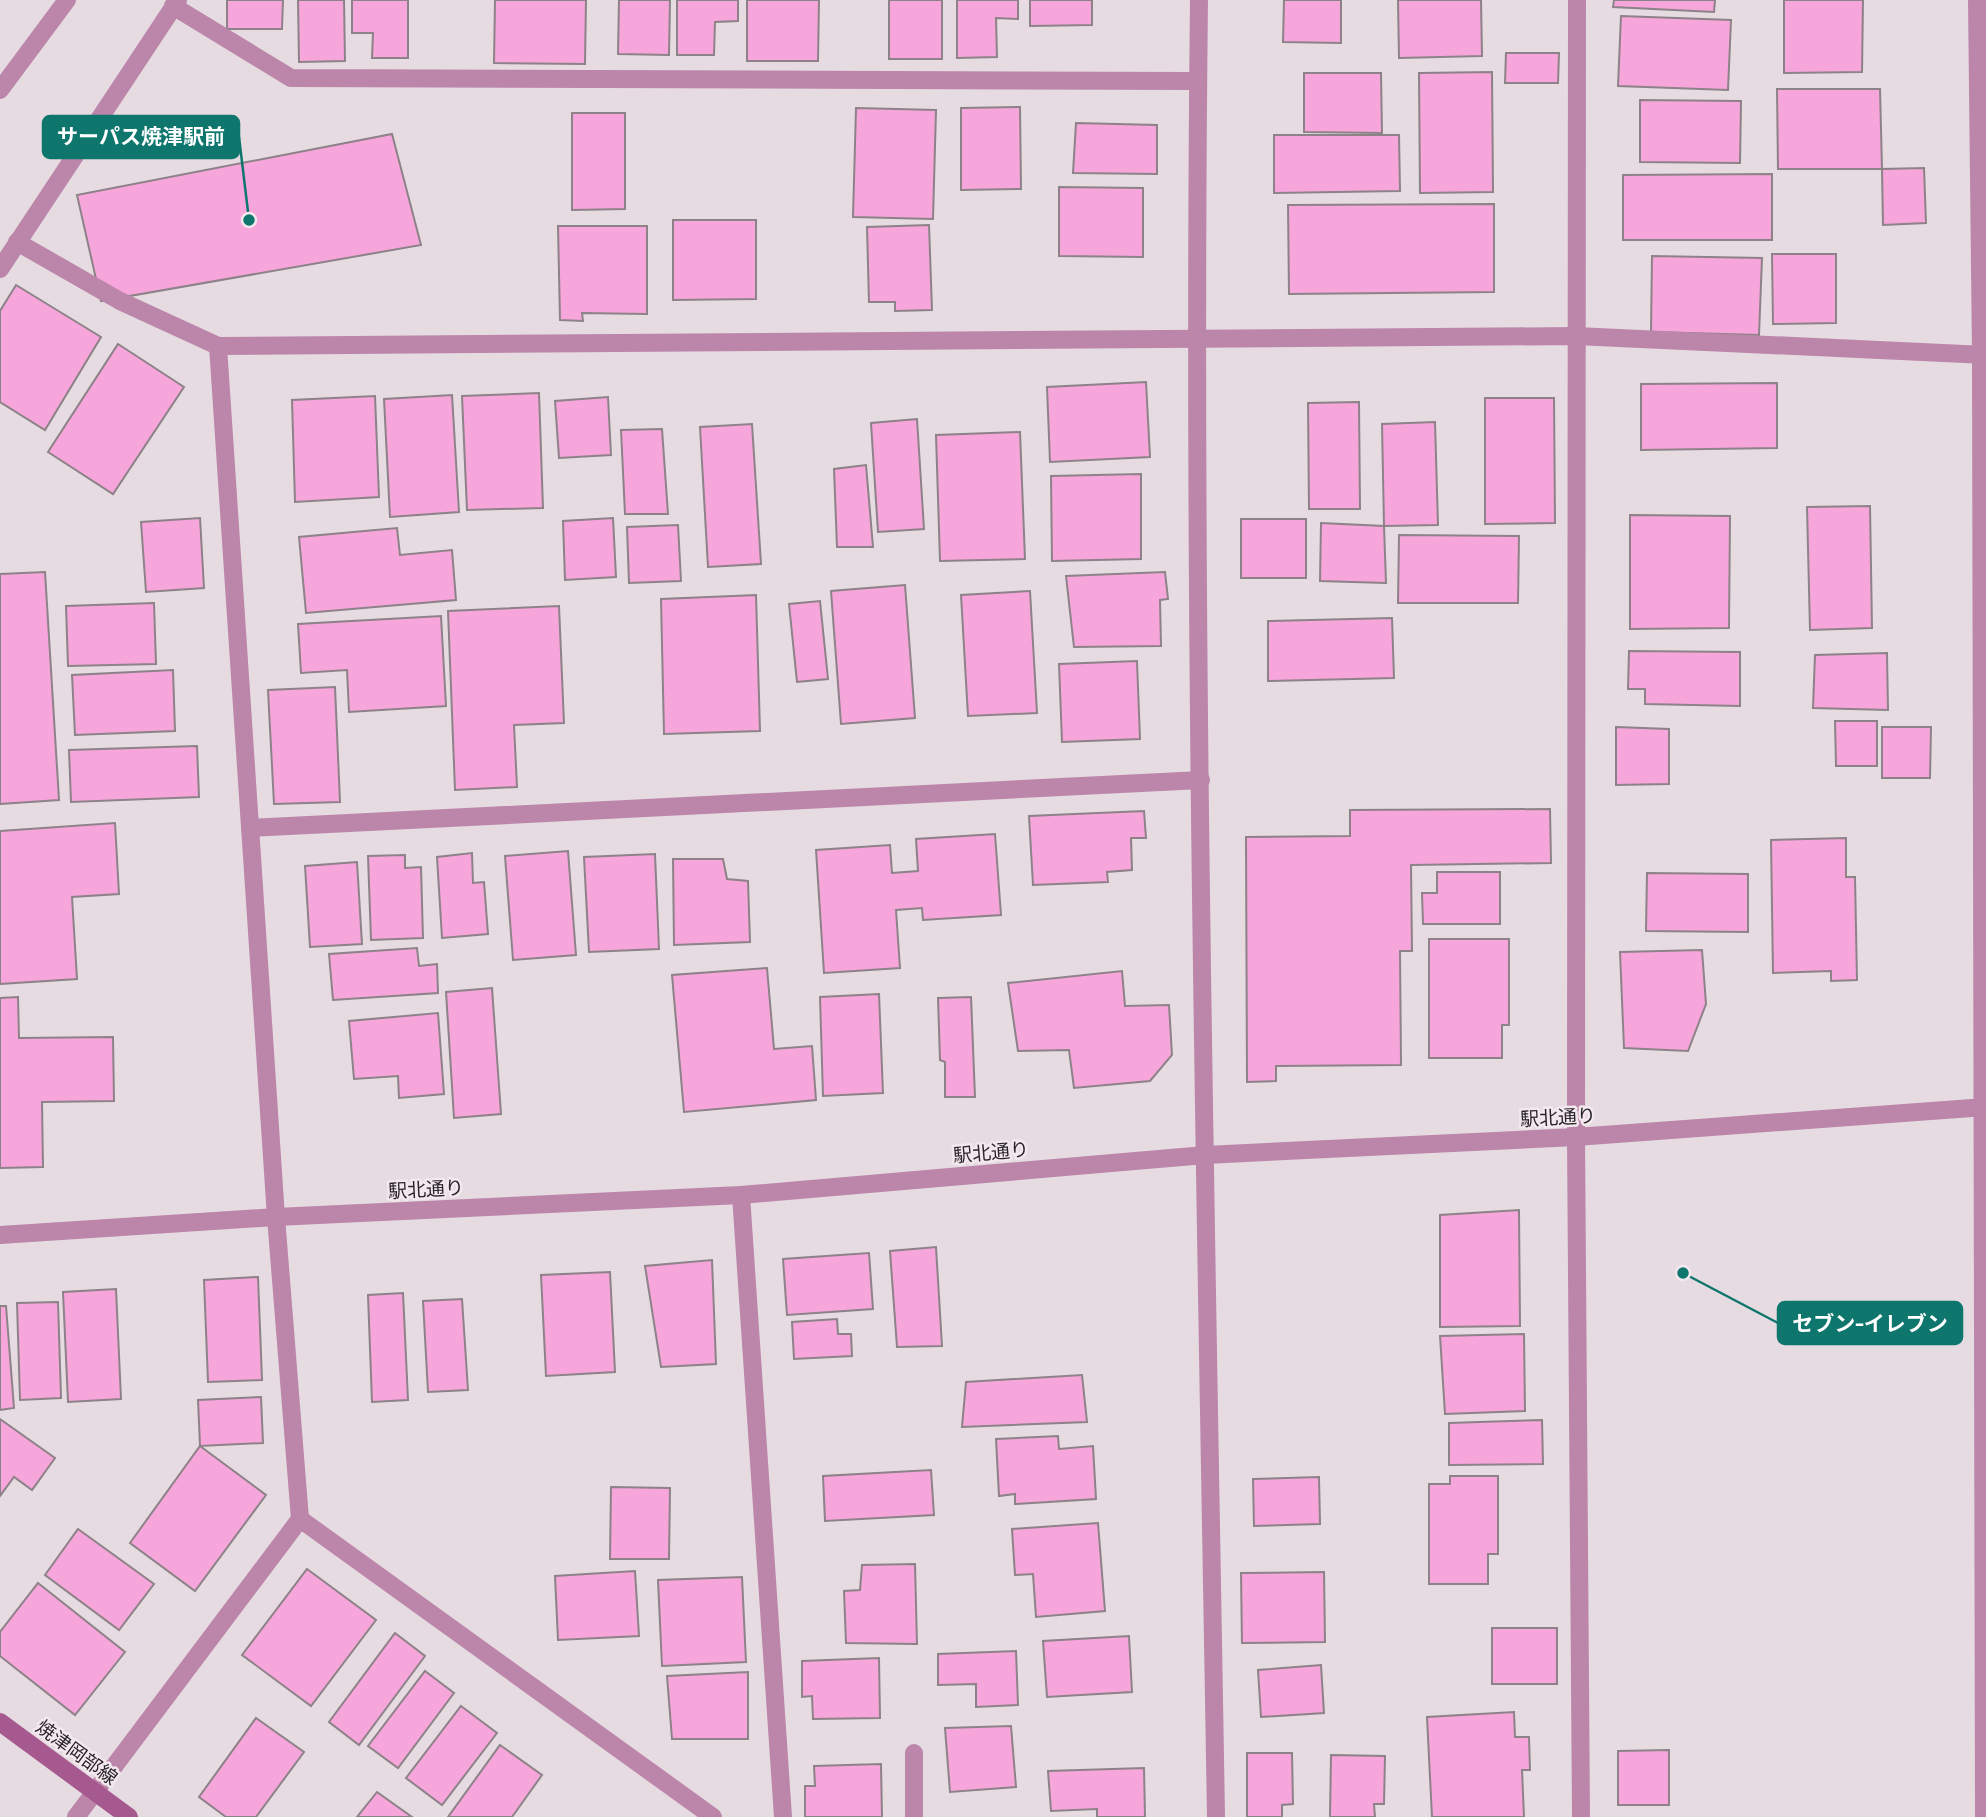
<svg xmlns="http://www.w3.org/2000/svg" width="1986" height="1817" viewBox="0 0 1986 1817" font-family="Barlow,'Noto Sans JP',sans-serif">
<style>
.building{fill:#f7a6db;stroke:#8d8288;stroke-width:2}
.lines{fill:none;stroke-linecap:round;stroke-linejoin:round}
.minor{stroke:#bb86a9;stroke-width:18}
.tertiary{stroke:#bb86a9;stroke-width:18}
.secondary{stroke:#a6598e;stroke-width:18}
.labels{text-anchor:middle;stroke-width:5;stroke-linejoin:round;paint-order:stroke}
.street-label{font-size:19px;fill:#282427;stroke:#f4e8ef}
.leader{fill:none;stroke:#0f766e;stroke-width:2.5}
.callout-dot{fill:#0f766e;stroke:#f4e8ef;stroke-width:2.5}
.callout{fill:#0f766e;stroke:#0f766e;stroke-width:2.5}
.callout-label{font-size:21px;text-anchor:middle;font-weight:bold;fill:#fff}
</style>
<rect width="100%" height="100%" fill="#e7dbe2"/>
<!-- building -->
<g class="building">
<path d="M227,0H283L282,29H227Z"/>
<path d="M298,0H344L345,61L299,62Z"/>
<path d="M352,0H408V58H372L373,33H352Z"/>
<path d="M495,0H586L585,64L494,63Z"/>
<path d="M619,0H670L669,55L618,54Z"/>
<path d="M677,0H738V21L715,22L714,55H677Z"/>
<path d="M747,0H819L818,61H747Z"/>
<rect x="889" y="0" width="53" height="59"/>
<path d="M957,0H1018V19L996,18L997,57L957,58Z"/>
<path d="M1030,0H1092V25L1030,26Z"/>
<path d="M1284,0H1341V43L1283,42Z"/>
<path d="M1398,0H1481L1482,56L1399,58Z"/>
<path d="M1614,0H1715L1714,12L1613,7Z"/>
<path d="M1784,0H1863L1862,72L1784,73Z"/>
<path d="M1621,16L1731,20L1728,90L1618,86Z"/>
<path d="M1506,53H1559L1558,83H1505Z"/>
<path d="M1492,72L1493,192L1420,193L1419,73Z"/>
<path d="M1304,73H1381L1382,133L1304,132Z"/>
<path d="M1777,89H1880L1882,169H1778Z"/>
<path d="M1640,100L1741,101L1740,163L1640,162Z"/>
<path d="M1020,107L1021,189L961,190V108Z"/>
<path d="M856,108L936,110L933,219L853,217Z"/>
<path d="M572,113H625V209L572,210Z"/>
<path d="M1076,123L1157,125V174L1073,173Z"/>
<path d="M392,134L421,245L101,301L77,195Z"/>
<path d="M1274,135H1399L1400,191L1274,193Z"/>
<path d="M1924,168L1926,223L1883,225L1882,169Z"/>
<path d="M1772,174V240H1623V175Z"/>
<path d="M1059,187L1143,188V257L1059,256Z"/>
<path d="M1494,204V292L1289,294L1288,205Z"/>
<path d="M673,220H756V299L673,300Z"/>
<path d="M929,225L932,310L895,311V302H869L867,227Z"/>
<path d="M558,226H647V314L582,313L583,321L560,320Z"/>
<path d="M1772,254H1836V323L1773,324Z"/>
<path d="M1652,256L1762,258L1759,335L1651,332Z"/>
<path d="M16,285L101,337L45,430L0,402V311Z"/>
<path d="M118,344L184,387L113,494L48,452Z"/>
<path d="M1146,382L1150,457L1050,462L1047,387Z"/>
<path d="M1777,383V448L1641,450V384Z"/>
<path d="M539,393L543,508L467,510L462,396Z"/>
<path d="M452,395L459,512L390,517L384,399Z"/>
<path d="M375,396L379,497L295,502L292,400Z"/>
<path d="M608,397L611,455L559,458L555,401Z"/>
<path d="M1485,398H1554L1555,523L1485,524Z"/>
<path d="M1359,402L1360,509H1309L1308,403Z"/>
<path d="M917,419L924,529L878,532L871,423Z"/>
<path d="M1435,422L1438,525L1384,526L1382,424Z"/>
<path d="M752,424L761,564L708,567L700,427Z"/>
<path d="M662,429L668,514H625L621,430Z"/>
<path d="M1020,432L1025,559L940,561L936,435Z"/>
<path d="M866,465L873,547H837L834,469Z"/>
<path d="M1141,474V559L1052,561L1051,476Z"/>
<path d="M1870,506L1872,628L1810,630L1807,507Z"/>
<path d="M1630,515L1730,516L1729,628L1630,629Z"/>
<path d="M200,518L204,588L146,592L141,522Z"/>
<path d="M613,518L616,577L565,580L563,521Z"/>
<rect x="1241" y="519" width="65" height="59"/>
<path d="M1321,523L1384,526L1386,583L1320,581Z"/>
<path d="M678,525L681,581L629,583L627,527Z"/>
<path d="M397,528L400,555L452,550L456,600L306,613L299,537Z"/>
<path d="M1399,535L1519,536L1518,603H1398Z"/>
<path d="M45,572L59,800L0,804V574Z"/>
<path d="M1165,572L1168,599L1160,600L1161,646L1074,647L1066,576Z"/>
<path d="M905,585L915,718L841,724L831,591Z"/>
<path d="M1030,591L1037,713L968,716L961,595Z"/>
<path d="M756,595L760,731L664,734L661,599Z"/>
<path d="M820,601L828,679L797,682L789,604Z"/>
<path d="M154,603L156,664L68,666L66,606Z"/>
<path d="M559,606L564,723L514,725L517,787L455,790L448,611Z"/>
<path d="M441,616L446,706L349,712L347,670L301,673L298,624Z"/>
<path d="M1392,618L1394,678L1268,681V621Z"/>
<path d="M1629,651L1740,652V706L1645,704V689H1628Z"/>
<path d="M1887,653L1888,710L1813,708L1815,655Z"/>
<path d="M1137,661L1140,739L1062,742L1059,664Z"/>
<path d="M173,670L175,731L75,735L72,675Z"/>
<path d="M335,687L340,802L274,804L268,690Z"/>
<path d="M1835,721H1877V766H1836Z"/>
<path d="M1616,727L1669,729V784L1616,785Z"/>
<path d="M1882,727H1931L1930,778H1882Z"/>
<path d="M197,746L199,797L71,802L69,750Z"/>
<path d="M1550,809L1551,863L1411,865L1412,951H1400L1401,1065L1276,1066V1081L1247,1082L1246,837L1350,836V810Z"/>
<path d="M1144,811L1146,838H1131L1132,870L1107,872L1108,882L1033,885L1029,816Z"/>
<path d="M115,823L119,894L72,897L77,979L0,984V831Z"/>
<path d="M995,834L1001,915L923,920L922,908L896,910L900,968L824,973L816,850L890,845L892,873L918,871L916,839Z"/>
<path d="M1846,838V877H1855L1857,980L1831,981V971L1773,973L1771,840Z"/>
<path d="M568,851L576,955L513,960L505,856Z"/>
<path d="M472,853L473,883L484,882L488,934L442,938L437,857Z"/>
<path d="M655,854L659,949L589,952L584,857Z"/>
<path d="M405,855V868L421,867L423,938L371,940L368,856Z"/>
<path d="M673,859H723L727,879L748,881L750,942L674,945Z"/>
<path d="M357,862L362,944L310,947L305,866Z"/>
<path d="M1437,872H1500V924H1423L1422,893H1437Z"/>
<path d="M1647,873L1748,874V932L1646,931Z"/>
<path d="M1429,939H1509V1025H1502V1058H1429Z"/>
<path d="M417,948L419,966L437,964L438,993L333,1000L329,954Z"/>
<path d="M1702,950L1706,1004L1688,1051L1624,1048L1620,952Z"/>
<path d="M767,968L774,1049L812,1046L816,1100L684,1112L672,975Z"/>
<path d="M1122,971L1125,1006L1169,1005L1172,1055L1150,1081L1074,1088L1069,1050L1018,1051L1008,983Z"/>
<path d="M492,988L501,1114L454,1118L446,992Z"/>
<path d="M879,994L883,1093L823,1096L820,997Z"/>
<path d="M18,997L19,1038L113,1037L114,1101L42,1102L43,1167L0,1168V998Z"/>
<path d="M971,997L975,1097H945V1062L940,1060L938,998Z"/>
<path d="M438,1013L444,1094L399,1098L398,1076L354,1079L349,1021Z"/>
<path d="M1519,1210L1520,1326L1440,1327V1215Z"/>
<path d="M936,1247L942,1346L897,1347L890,1251Z"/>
<path d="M869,1253L873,1309L787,1315L783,1259Z"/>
<path d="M712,1260L716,1364L661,1367L645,1266Z"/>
<path d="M610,1272L615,1372L546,1376L541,1275Z"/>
<path d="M258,1277L262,1380L208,1382L204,1280Z"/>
<path d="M116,1289L121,1399L68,1402L63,1292Z"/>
<path d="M403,1293L408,1400L372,1402L368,1295Z"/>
<path d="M462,1299L468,1390L428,1392L423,1301Z"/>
<path d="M58,1302L61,1398L20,1400L17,1303Z"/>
<path d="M0,1306H6L14,1408L0,1410Z"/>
<path d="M837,1319L838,1334H851L852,1356L794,1359L792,1322Z"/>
<path d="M1524,1334L1525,1411L1445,1414L1440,1336Z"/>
<path d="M1082,1375L1087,1422L962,1427L966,1382Z"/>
<path d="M261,1397L263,1443L200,1446L198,1400Z"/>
<path d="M0,1419L55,1458L32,1490L14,1477L0,1496Z"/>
<path d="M1542,1420L1543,1464L1449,1465V1423Z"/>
<path d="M1058,1436L1059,1449L1093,1446L1096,1499L1015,1504V1494L999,1496L996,1439Z"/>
<path d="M200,1446L266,1495L195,1591L130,1543Z"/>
<path d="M931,1470L934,1515L825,1521L823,1476Z"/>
<path d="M1450,1476H1498V1554H1488V1584H1429V1484H1450Z"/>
<path d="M1319,1477L1320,1524L1254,1526L1253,1479Z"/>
<path d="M611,1487L670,1488L669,1559H610Z"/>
<path d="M1098,1523L1105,1611L1036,1617L1033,1574L1015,1575L1012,1529Z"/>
<path d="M78,1529L154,1584L119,1630L45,1575Z"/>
<path d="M915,1564L917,1644L846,1643L844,1591L860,1590L862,1565Z"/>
<path d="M307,1569L376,1620L311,1706L242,1655Z"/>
<path d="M635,1571L639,1636L558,1640L555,1576Z"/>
<path d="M1324,1572L1325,1642L1242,1643L1241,1573Z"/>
<path d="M742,1577L746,1662L662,1666L658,1580Z"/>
<path d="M38,1583L125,1652L75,1715L0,1656V1632Z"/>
<rect x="1492" y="1628" width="65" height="56"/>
<path d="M395,1633L425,1656L359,1745L329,1722Z"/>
<path d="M1129,1636L1132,1692L1047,1697L1043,1641Z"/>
<path d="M1016,1651L1018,1705L976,1707V1684L938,1685V1654Z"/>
<path d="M879,1658L880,1718L813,1719L812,1696L802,1697V1661Z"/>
<path d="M1321,1665L1324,1713L1261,1717L1258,1670Z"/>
<path d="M425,1671L454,1693L398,1768L368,1746Z"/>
<path d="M748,1672V1739H672L667,1676Z"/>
<path d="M461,1706L497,1733L442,1805L406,1778Z"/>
<path d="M1514,1712L1515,1737H1529L1530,1770H1522L1524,1817H1432L1427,1717Z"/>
<path d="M256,1718L304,1752L256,1817H226L199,1797Z"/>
<path d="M1011,1726L1016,1787L950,1792L945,1728Z"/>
<path d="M500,1745L542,1775L512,1817H448Z"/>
<path d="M1669,1750V1805H1618V1751Z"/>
<path d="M1247,1753H1292L1293,1804L1282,1805V1817H1247Z"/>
<path d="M1331,1755L1385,1756L1384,1804H1374L1375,1817H1330Z"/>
<path d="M881,1764L882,1817H805V1786H815L814,1766Z"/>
<path d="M1144,1768L1145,1817H1097V1809L1051,1811L1048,1771Z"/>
<path d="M377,1792L412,1817H357Z"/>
</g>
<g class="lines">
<!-- minor -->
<g class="minor">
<path d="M1199,0C1192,606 1206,1211 1216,1817"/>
<path d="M1577,0L1576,1137L1581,1817"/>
<path d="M173,6L291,78L1198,81"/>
<path d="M0,90L67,0"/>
<path d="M17,242L120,301L218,346L1576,336L1986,355"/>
<path d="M0,269L178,0"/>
<path d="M250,828L1201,780"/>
<path d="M741,1195L783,1817"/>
<path d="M300,1519L713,1817"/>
<path d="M76,1817L300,1519L276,1217L218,346"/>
<path d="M914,1817V1753"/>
</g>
<!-- tertiary -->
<g class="tertiary">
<path d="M1977,0L1981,355L1984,1817"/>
<path d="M0,1235L276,1217L741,1195L1205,1155L1576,1137L1986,1107"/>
</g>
<!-- secondary -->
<path class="secondary" d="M0,1722L129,1817"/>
</g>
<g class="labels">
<!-- street labels -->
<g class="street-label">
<text transform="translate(1558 1117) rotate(-3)" y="7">駅北通り</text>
<text transform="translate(991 1152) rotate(-5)" y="7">駅北通り</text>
<text transform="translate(426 1189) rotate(-3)" y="7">駅北通り</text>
<text transform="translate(77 1752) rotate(36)" y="7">焼津岡部線</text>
</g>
</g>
<!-- callouts -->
<path class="leader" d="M249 220L239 137M1683 1273L1778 1323"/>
<g class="callout-dot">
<circle cx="249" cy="220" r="7"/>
<circle cx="1683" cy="1273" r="7"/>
</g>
<g class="callout">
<rect x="43" y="116" width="196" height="42" rx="7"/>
<rect x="1778" y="1302" width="184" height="42" rx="7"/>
</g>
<g class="callout-label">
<text x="141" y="144">サーパス焼津駅前</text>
<text x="1870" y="1331">セブン-イレブン</text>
</g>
</svg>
